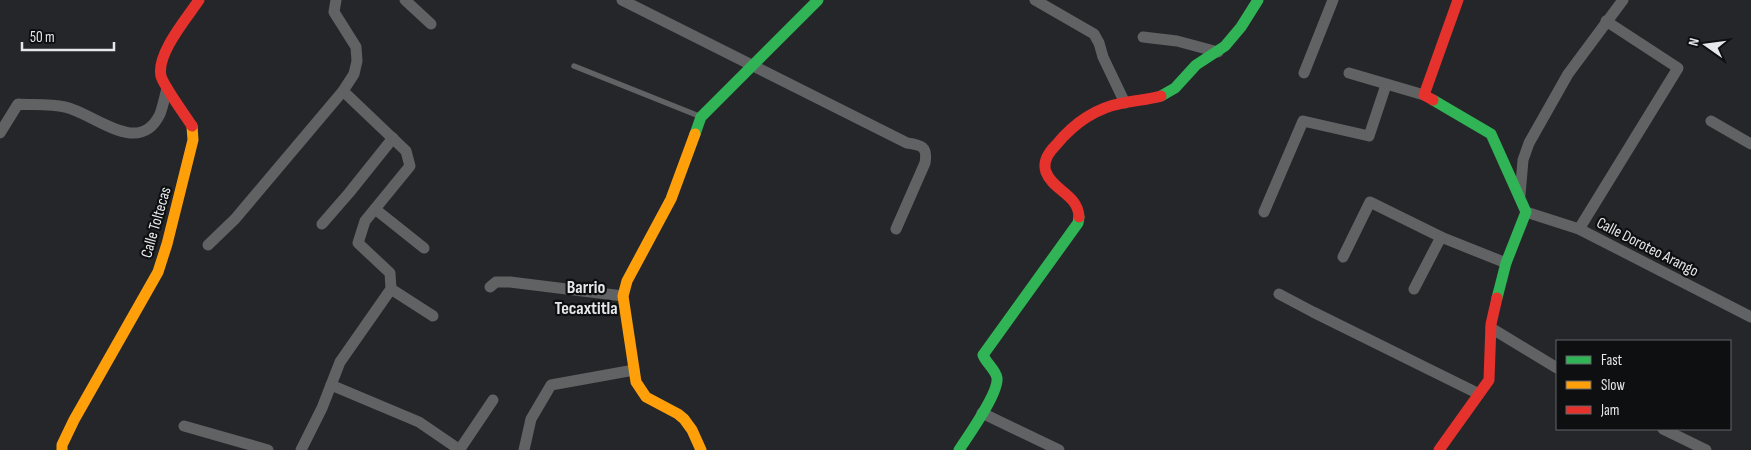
<svg xmlns="http://www.w3.org/2000/svg" width="1751" height="450" viewBox="0 0 1751 450" font-family="'Sofia Sans Condensed',sans-serif">
<style>
.lines{fill:none;stroke-linecap:round;stroke-linejoin:round}
.lane{stroke:#606264;stroke-width:5.5}
.street{stroke:#606264;stroke-width:11}
.fast{stroke:#30b455;stroke-width:11}
.slow{stroke:#ff9f0a;stroke-width:11}
.jam{stroke:#e5322d;stroke-width:11}
.labels{text-anchor:middle;stroke-width:4.5;stroke-linejoin:round;paint-order:stroke}
.street-label{font-size:16px;fill:#e5e7ea;stroke:#0d0f11}
.neighbourhood-label{font-size:18px;font-weight:bold;fill:#e5e7ea;stroke:#0d0f11}
</style>
<rect width="100%" height="100%" fill="#242629"/>
<g class="lines">
<!-- lane -->
<path class="lane" d="M574,66L699,116"/>
<!-- street -->
<g class="street">
<path d="M405,0L431,24"/>
<path d="M622,0L907,143C921,145 928,146 925,163L896,229"/>
<path d="M1035,0L1094,34L1099,43L1103,57L1125,103"/>
<path d="M1143,37L1177,41L1218,52"/>
<path d="M1304,73L1333,0"/>
<path d="M1349,73L1424,95"/>
<path d="M1711,121L1751,144"/>
<path d="M0,133L18,104C33,105 50,104 65,107C94,113 139,158 160,114C163,106 165,96 167,88"/>
<path d="M1520,195L1523,160L1529,143L1568,74L1623,0"/>
<path d="M375,209L424,248"/>
<path d="M1264,212L1303,121L1369,136L1386,85"/>
<path d="M1526,212L1579,229L1751,317"/>
<path d="M322,224L349,193L393,138"/>
<path d="M1579,229L1678,68L1606,21"/>
<path d="M208,245L235,219L343,91L354,74L357,61L356,47L334,12L336,0"/>
<path d="M1343,257L1370,202L1441,237L1506,263"/>
<path d="M490,287L496,282H510L623,296"/>
<path d="M391,289L433,316"/>
<path d="M1414,289L1441,237"/>
<path d="M1279,294L1313,312L1479,394"/>
<path d="M1491,328L1557,368"/>
<path d="M331,385L419,422L460,450"/>
<path d="M982,413L1059,450"/>
<path d="M184,426L268,450"/>
<path d="M1663,429L1706,450"/>
<path d="M460,449L493,400"/>
<path d="M301,450L322,408L340,362L391,289L390,273L358,243L365,221L410,166L406,151L343,91"/>
<path d="M524,450L531,419L551,385L634,370"/>
</g>
<!-- fast -->
<g class="fast">
<path d="M1161,96L1175,88L1196,65L1225,46L1241,27L1258,0"/>
<path d="M1433,100L1491,134L1526,212L1506,263L1497,298"/>
<path d="M695,134L701,117L818,0"/>
<path d="M959,450C968,436 999,393 997,378C996,370 986,363 983,355L1078,223L1079,217"/>
</g>
<!-- slow -->
<g class="slow">
<path d="M695,134L671,199L627,281L623,296L636,382L646,397L678,414L684,419L692,430L701,450"/>
<path d="M62,450V445L74,420L158,272L167,244L193,140L192,126"/>
</g>
<!-- jam -->
<g class="jam">
<path d="M1433,100L1424,95L1458,0"/>
<path d="M192,126C185,115 163,85 161,76C156,54 187,18 199,0"/>
<path d="M1079,217C1078,194 1053,191 1046,172C1042,161 1049,152 1056,145C1074,123 1095,108 1123,103C1136,100 1148,100 1161,96"/>
<path d="M1439,450L1489,380L1491,324L1497,298"/>
</g>
</g>
<g class="labels">
<!-- street labels -->
<g class="street-label">
<text transform="translate(155 222) rotate(-74)" y="6">Calle Toltecas</text>
<text transform="translate(1648 246) rotate(27)" y="6">Calle Doroteo Arango</text>
</g>
<!-- neighbourhood labels -->
<g class="neighbourhood-label">
<text x="586" y="293">Barrio<tspan x="586" dy="21">Tecaxtitla</tspan></text>
</g>
</g>
<!-- legend -->
<rect x="1556" y="340" width="175" height="90" fill="#0d0f11" stroke="#636568"/>
<rect x="1566" y="356" width="25" height="8" fill="#30b455" stroke="#636568"/>
<text x="1601" y="365" font-size="15" fill="#e5e7ea">Fast</text>
<rect x="1566" y="381" width="25" height="8" fill="#ff9f0a" stroke="#636568"/>
<text x="1601" y="390" font-size="15" fill="#e5e7ea">Slow</text>
<rect x="1566" y="406" width="25" height="8" fill="#e5322d" stroke="#636568"/>
<text x="1601" y="415" font-size="15" fill="#e5e7ea">Jam</text>
<!-- north arrow -->
<g transform="translate(1706 45) rotate(284)" stroke="#0d0f11" stroke-width="4" paint-order="stroke">
<path d="M0-4L9 19L0 12L-9 19Z" fill="#e5e7ea"/>
<text y="-8" font-size="14" font-weight="bold" text-anchor="middle" fill="#e5e7ea">N</text>
</g>
<!-- scale -->
<path d="M22 42v8h92v-8" fill="none" stroke="#e5e7ea" stroke-width="2.5"/>
<text x="30" y="42" font-size="15" fill="#e5e7ea" stroke="#0d0f11" stroke-width="4" paint-order="stroke">50 m</text>
</svg>
